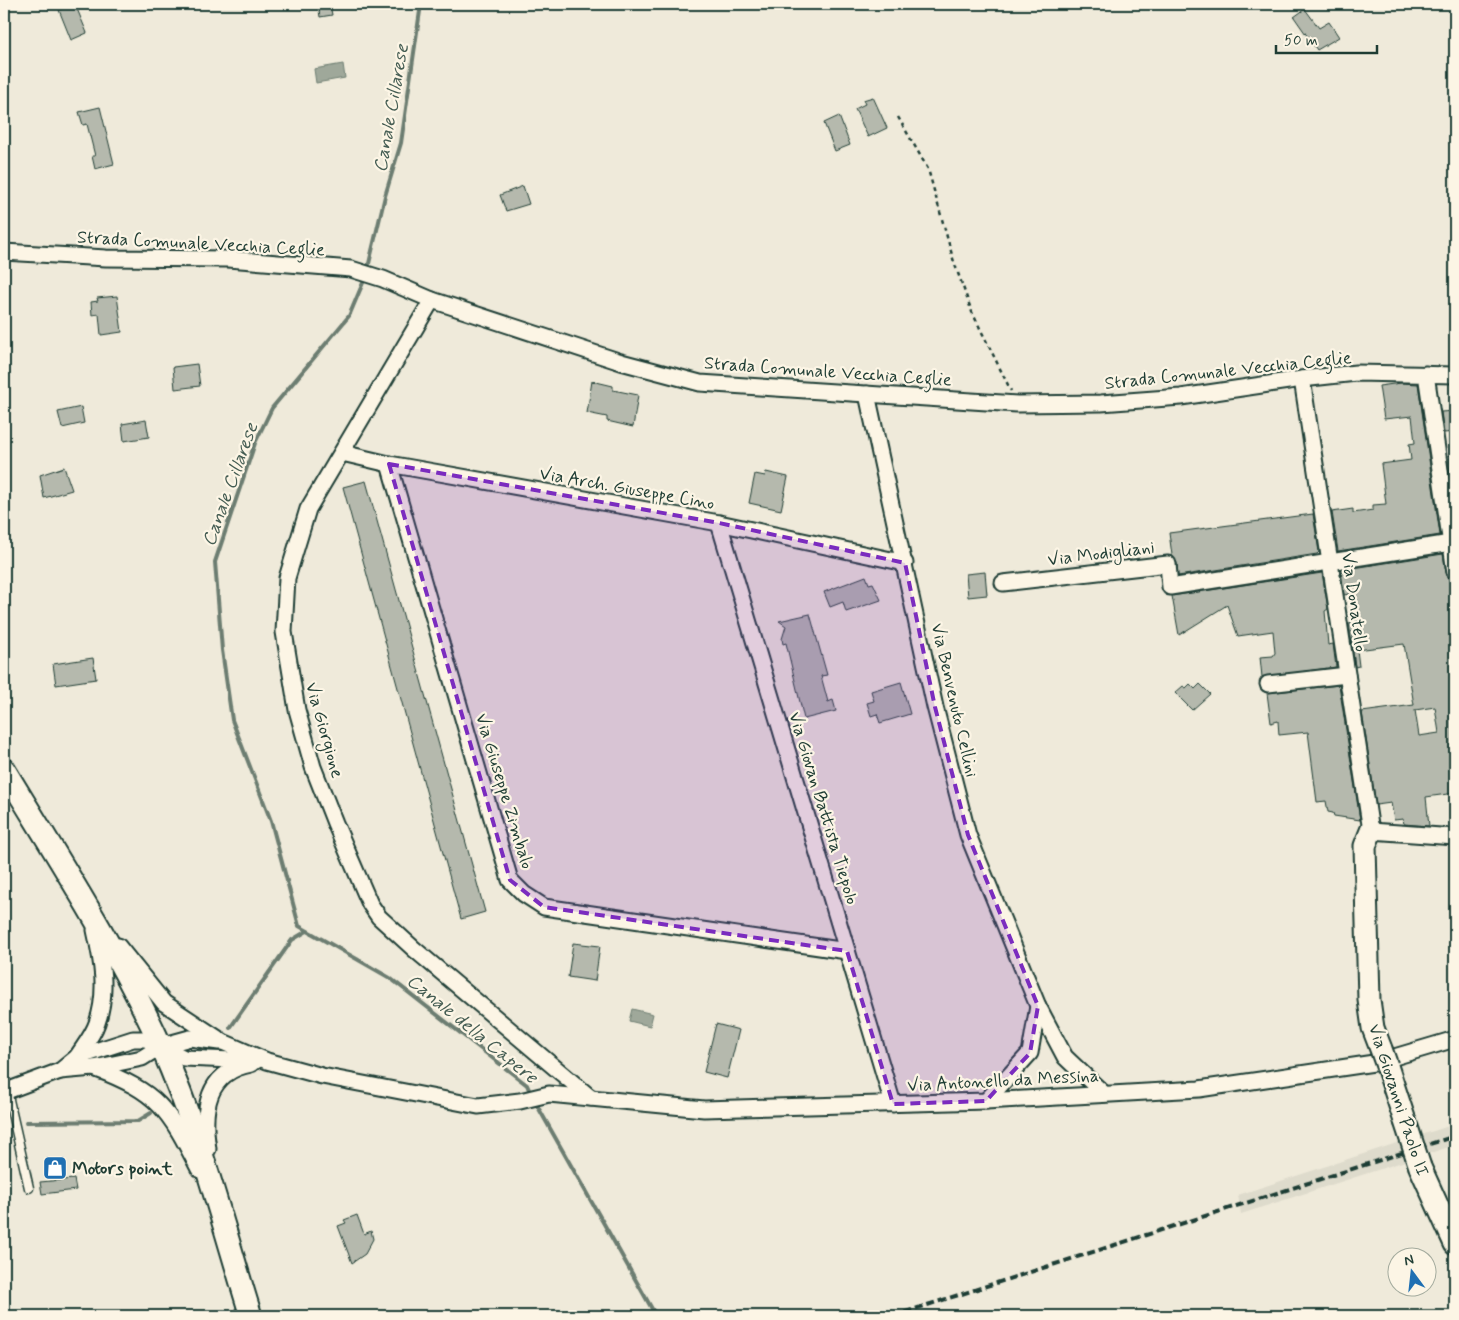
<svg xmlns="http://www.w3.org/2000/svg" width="1459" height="1320" viewBox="0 0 1459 1320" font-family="Mynerve,sans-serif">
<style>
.built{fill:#dedbcc}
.water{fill:#9fa89a;stroke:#6c7d71}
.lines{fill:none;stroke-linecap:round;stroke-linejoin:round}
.stream{stroke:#6c7d71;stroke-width:4}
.building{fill:#b5b9ad;stroke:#1f3d34;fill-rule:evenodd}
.lane-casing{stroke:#1f3d34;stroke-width:11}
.street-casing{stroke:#1f3d34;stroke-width:19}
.secondary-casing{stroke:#1f3d34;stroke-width:25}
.path{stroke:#1f3d34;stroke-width:2.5;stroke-dasharray:4 4;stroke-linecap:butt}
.lane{stroke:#fcf5e5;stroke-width:8}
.street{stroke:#fcf5e5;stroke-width:15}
.secondary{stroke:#fcf5e5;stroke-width:21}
.rail{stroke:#1f3d34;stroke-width:4;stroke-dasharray:8 4;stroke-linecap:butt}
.secondary-bridge-casing{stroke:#1f3d34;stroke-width:25;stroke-linecap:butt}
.secondary-bridge{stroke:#fcf5e5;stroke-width:21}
.marked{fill:#7b2cbf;fill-opacity:0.2;stroke:#7b2cbf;stroke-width:4;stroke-dasharray:10 6;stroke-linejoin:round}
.labels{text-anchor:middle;stroke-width:4.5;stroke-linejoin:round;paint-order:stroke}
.street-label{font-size:18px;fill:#1f3d34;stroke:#fcf5e5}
.poi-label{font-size:18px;font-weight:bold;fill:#1f3d34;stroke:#fcf5e5;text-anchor:start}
.water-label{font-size:19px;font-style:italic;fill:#455d53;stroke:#fcf5e5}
</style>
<rect width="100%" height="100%" fill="#efeada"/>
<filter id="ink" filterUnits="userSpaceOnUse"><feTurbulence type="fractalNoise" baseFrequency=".02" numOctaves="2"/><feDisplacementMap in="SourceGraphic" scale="10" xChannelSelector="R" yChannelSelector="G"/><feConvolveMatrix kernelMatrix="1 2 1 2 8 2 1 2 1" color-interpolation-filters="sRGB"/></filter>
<g filter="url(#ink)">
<!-- built -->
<path class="built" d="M1455,1124V1145L1241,1214L1238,1195Z"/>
<!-- water -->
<g class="water">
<path d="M343,64L345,78L316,83L314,69Z"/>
<path d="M632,1009L653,1014L650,1026L629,1021Z"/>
</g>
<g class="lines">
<!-- stream -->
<g class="stream">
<path d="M367,272L385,196L401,143L421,4"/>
<path d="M365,278L349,316L272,408L255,443L215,562L222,650L232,720L271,821L299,926L390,978L527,1085L531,1094"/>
<path d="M230,1028L292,940L307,931"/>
<path d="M534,1100L656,1316"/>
<path d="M26,1122L138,1121L151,1113"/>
</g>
</g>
<!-- building -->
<g class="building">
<path d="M75,4L87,33L71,40L59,10Z"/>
<path d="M318,4H330L332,15L320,17Z"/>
<path d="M1305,9L1319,28L1329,22L1339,37L1317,50L1294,17Z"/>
<path d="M873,97L887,128L868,137L855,109L865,104L863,100Z"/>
<path d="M100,107L114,164L95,169L92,156H95L87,124L83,125L79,112Z"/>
<path d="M839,116L850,145L835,151L824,123Z"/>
<path d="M523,186L529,204L506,211L500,195Z"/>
<path d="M117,296L122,332L101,335L99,314L92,315L91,302L98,301L97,298Z"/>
<path d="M197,364L200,386L175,389L173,367Z"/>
<path d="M592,381L613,386V390L638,395L633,427L607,421V417L587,413Z"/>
<path d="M1401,383L1418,384L1440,535L1338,551L1332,512L1353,509V513L1373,510V505L1386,504L1381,464L1411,460L1409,444L1415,443L1412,416L1384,419L1379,386Z"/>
<path d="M81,407L84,423L62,428L58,412Z"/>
<path d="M1455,411V432L1444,433L1441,412Z"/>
<path d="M146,420L149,437L124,441L122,424Z"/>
<path d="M1455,454V491L1453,492L1447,456Z"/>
<path d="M64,467L72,490L44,498L40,475Z"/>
<path d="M766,472L788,477L781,510L749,503L755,474L765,476Z"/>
<path d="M366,481L485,912L461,919L343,487Z"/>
<path d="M1313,514L1319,552L1317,554L1178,576L1177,563L1172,555L1169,533Z"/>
<path d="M1443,554L1446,573L1453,581L1455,596V793L1426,797L1429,826L1404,824L1403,819L1394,820L1391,803L1376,805L1362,712L1414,705L1404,644L1357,650L1359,666L1355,667L1349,623L1358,621L1354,593L1344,595L1341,570ZM1435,707L1439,733L1419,736L1415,710Z"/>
<path d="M985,572L987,595L968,597L966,574Z"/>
<path d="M1322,573L1328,609L1325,611L1328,645L1333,644L1336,667L1262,677L1260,657L1273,656L1275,653L1273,631L1238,636L1227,605L1179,635L1172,596Z"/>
<path d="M866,576L869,584L873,583L881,600L846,612L843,602L830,607L824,592Z"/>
<path d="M810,614L827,675L821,676L828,702L833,700L836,711L804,719L786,643L783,644L782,639L786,626L779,621Z"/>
<path d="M93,658L96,679L56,685L53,664Z"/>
<path d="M901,682L910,714L880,723L877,714L871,716L867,703L874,701L871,691Z"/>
<path d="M1190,684L1195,689L1200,684L1210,694L1192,710L1175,693L1183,686L1186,688Z"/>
<path d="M1339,685L1360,820L1334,816L1333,813L1328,812L1326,801L1317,802L1308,732L1279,735L1278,721L1271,723L1267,693Z"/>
<path d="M573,943L600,946L595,981L568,977Z"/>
<path d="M716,1024L739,1030L727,1078L704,1072Z"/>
<path d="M74,1179L76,1190L42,1194L40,1182Z"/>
<path d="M357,1215L364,1234L371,1231L373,1239L365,1254L352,1263L338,1226L346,1223L344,1220Z"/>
</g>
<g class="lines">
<defs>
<path id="lane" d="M7,1091L29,1188"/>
<g id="street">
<path d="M4,252L106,258L228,259L351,269L383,279L432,300L621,362L700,383L1017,404L1101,403L1181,397L1302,379L1356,373L1455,375"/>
<path d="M432,300L308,509L287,578L284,632L297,710L313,767L335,823L370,904L379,917L414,949L591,1098"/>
<path d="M1426,374L1455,572"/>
<path d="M1302,379L1371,831L1455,837"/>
<path d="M867,394L935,707L968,835L1038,1006L1065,1057L1104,1094"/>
<path d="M342,453L389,464L719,523L905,563"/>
<path d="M389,464L510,880L524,894L544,907L847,951"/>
<path d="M719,523L893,1104"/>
<path d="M1003,583L1168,564L1170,587L1451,543"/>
<path d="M1268,684L1347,675"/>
<path d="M118,946L164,1003L223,1042L267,1061L322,1076L478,1106L520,1101L549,1094L704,1109L986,1101L1199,1089L1374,1063L1455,1039"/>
<path d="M77,1057C84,1046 93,1035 97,1023C108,992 102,961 95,930"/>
<path d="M94,1068C160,1093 168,1109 199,1169"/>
<path d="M60,1071L94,1068L142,1058L161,1046L190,1038L219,1042"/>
<path d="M4,1092L60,1071L77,1057L133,1039H146L184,1058L256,1061"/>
<path d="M986,1101L1030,1053L1038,1006"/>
<path d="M208,1149C202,1111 206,1072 251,1064"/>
</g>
<g id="secondary">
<path d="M4,769C59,860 117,949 161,1046C200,1133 223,1226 251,1316"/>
<path d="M1371,831L1365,846L1369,1000L1373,1028L1381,1049"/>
<path d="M1387,1066L1405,1121"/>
<path d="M1420,1167L1455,1244"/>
</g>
</defs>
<!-- lane casing -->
<use href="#lane" class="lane-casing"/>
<!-- street casing -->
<use href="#street" class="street-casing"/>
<!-- secondary casing -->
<use href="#secondary" class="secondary-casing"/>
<!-- path -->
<path class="path" d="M898,117L928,169L954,262L972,312L1011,391"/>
<!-- lane -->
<use href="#lane" class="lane"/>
<!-- street -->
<use href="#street" class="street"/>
<!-- secondary -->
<use href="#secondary" class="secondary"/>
<!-- rail -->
<path class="rail" d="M893,1316L1455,1136"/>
<defs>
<g id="secondary-bridge">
<path d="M1381,1049L1387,1066"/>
<path d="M1405,1121L1420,1167"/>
</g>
</defs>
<!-- secondary-bridge casing -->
<use href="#secondary-bridge" class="secondary-bridge-casing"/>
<!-- secondary-bridge -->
<use href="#secondary-bridge" class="secondary-bridge"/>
</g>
</g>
<!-- marked area -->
<path class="marked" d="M389,464L719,523L905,563L935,707L968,835L1038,1006L1030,1053L986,1101L893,1104L847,951L544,907L510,880Z"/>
<!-- icons -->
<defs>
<symbol id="shop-square" viewBox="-11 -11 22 22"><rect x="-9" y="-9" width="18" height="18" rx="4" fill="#1f6fb2" stroke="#fcf5e5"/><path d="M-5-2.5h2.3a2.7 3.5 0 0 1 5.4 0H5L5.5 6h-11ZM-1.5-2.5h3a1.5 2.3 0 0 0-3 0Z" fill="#fff"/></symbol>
</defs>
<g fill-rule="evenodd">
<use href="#shop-square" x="41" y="1154" width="28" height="28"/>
</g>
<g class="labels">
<!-- street labels -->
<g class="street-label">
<text transform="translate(201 243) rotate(3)" y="6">Strada Comunale Vecchia Ceglie</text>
<text transform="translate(1228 370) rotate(-6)" y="6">Strada Comunale Vecchia Ceglie</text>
<text transform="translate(828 371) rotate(4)" y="6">Strada Comunale Vecchia Ceglie</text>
<text transform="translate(627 488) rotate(10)" y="6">Via Arch. Giuseppe Cino</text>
<text transform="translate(1101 553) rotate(-7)" y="6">Via Modigliani</text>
<text transform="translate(1355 602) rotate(82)" y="6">Via Donatello</text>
<text transform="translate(955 700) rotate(77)" y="6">Via Benvenuto Cellini</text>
<text transform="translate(325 730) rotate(74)" y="6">Via Giorgione</text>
<text transform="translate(505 791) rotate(73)" y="6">Via Giuseppe Zimbalo</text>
<text transform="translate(824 808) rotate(73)" y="6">Via Giovan Battista Tiepolo</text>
<text transform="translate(1003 1080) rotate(-3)" y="6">Via Antonello da Messina</text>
<text transform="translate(1399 1100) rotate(72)" y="6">Via Giovanni Paolo II</text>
</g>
<!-- poi labels -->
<g class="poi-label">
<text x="72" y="1174">Motors point</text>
</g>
<!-- water labels -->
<g class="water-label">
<text transform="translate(390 108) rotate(-80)" y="7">Canale Cillarese</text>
<text transform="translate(229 484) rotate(-70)" y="7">Canale Cillarese</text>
<text transform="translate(473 1028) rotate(39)" y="7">Canale della Capere</text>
</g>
</g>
<!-- margin -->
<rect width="1459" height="1320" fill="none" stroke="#fcf5e5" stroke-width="20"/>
<rect x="10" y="10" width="1439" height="1300" fill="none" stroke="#1f3d34" stroke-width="2" filter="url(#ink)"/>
<!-- north arrow -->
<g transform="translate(1412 1272) rotate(345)"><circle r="24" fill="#fcf5e5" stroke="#a4ab9e"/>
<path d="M0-4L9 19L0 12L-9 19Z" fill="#1f6fb2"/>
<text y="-8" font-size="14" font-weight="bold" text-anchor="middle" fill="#1f3d34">N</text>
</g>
<!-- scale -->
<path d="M1276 45v8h101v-8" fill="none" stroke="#1f3d34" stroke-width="2.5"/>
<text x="1284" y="45" font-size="15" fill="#1f3d34" stroke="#fcf5e5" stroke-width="4" paint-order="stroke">50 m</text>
</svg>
